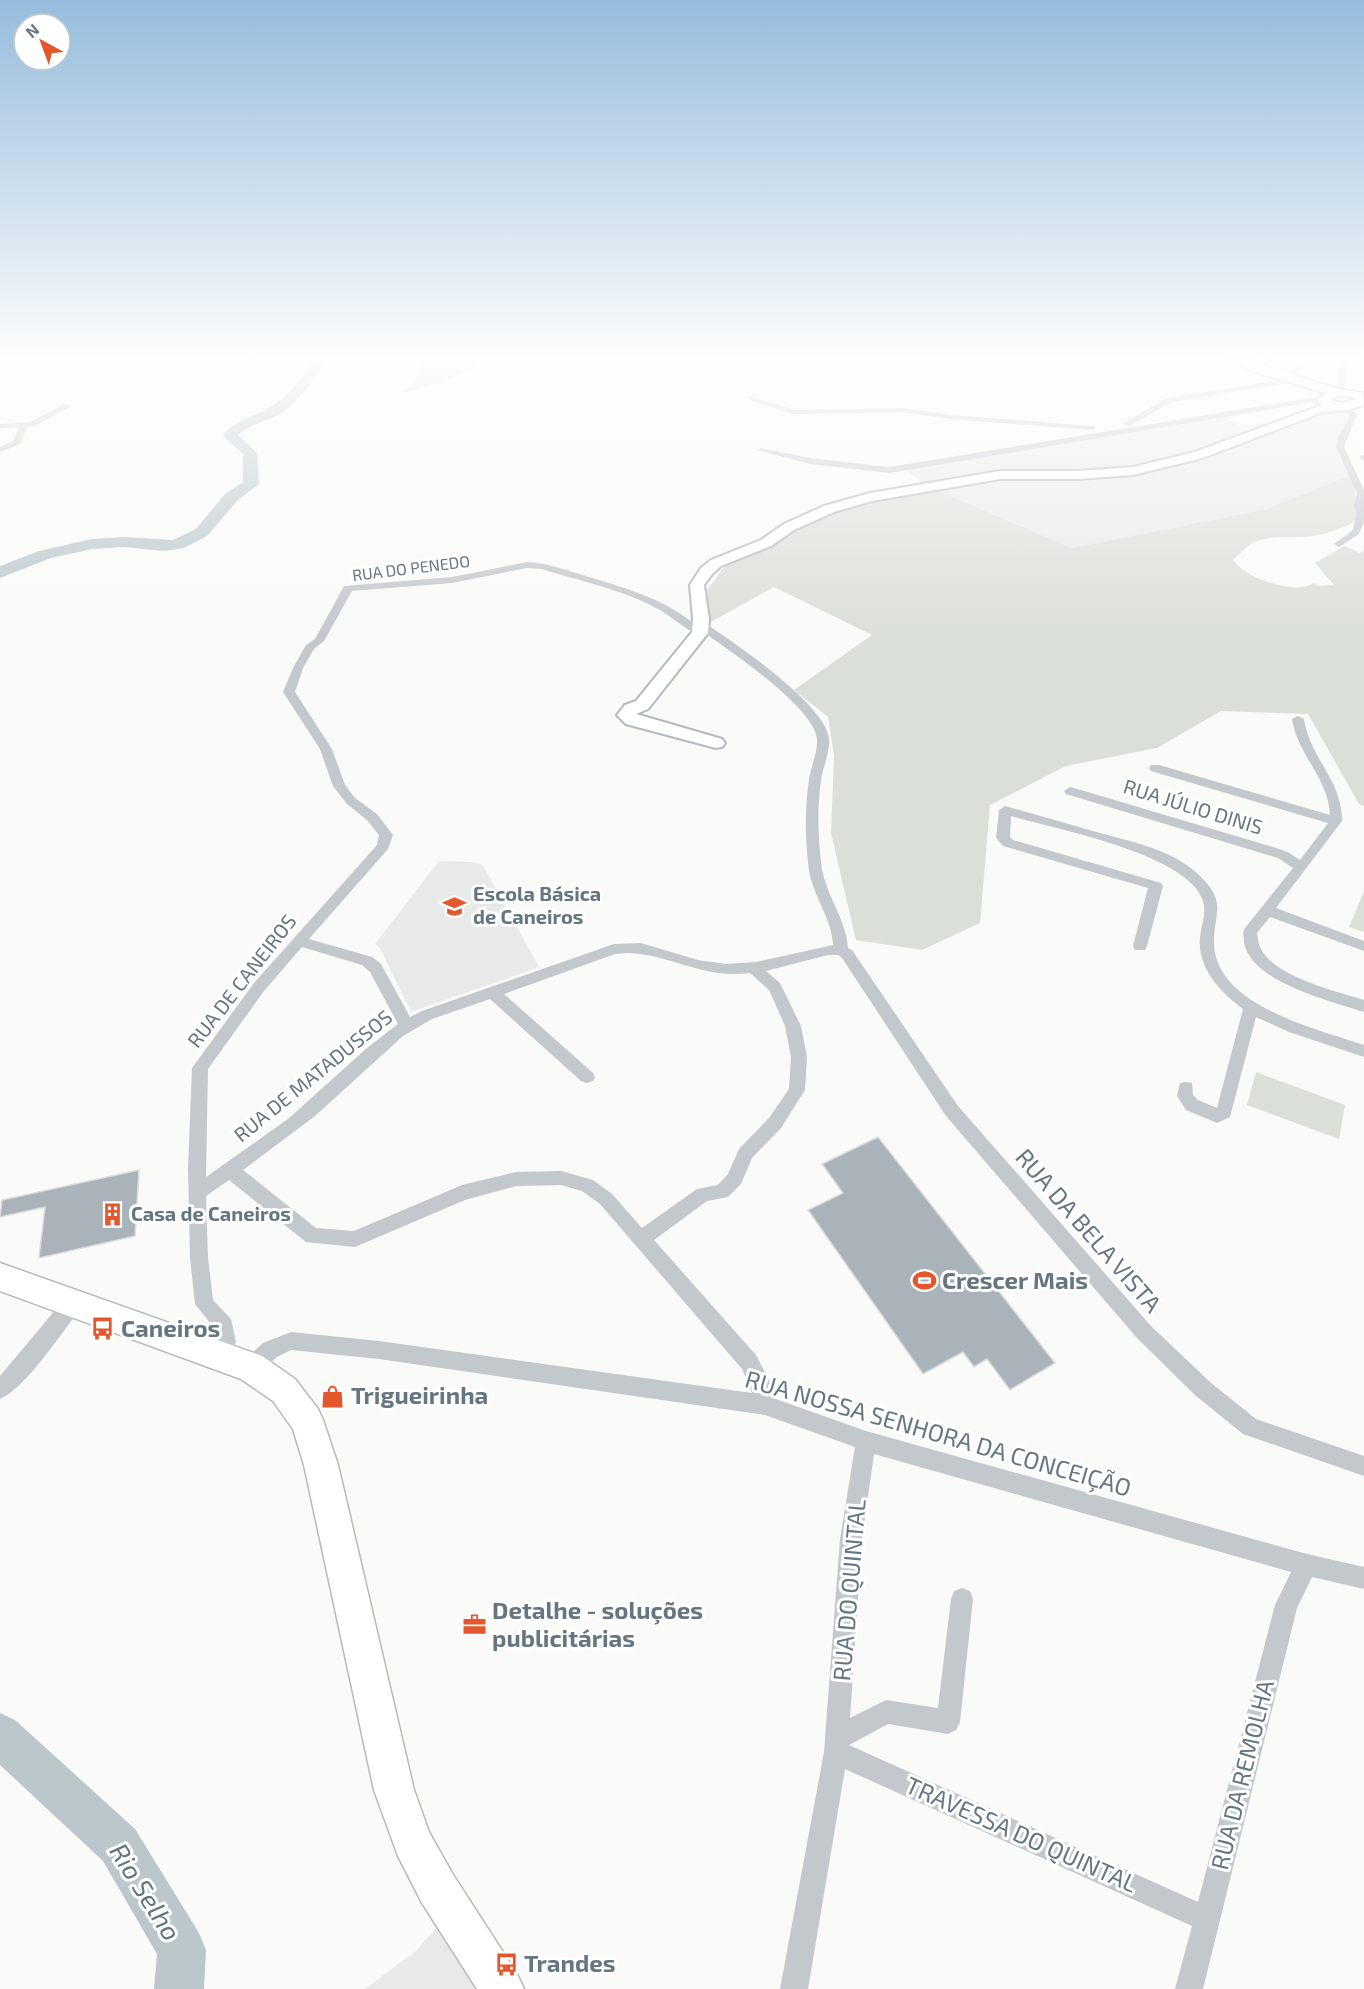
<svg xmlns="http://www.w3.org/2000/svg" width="1364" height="1989" viewBox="0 0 1364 1989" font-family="'Exo 2',sans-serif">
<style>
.built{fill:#e8e9e9}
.green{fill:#dadfd7}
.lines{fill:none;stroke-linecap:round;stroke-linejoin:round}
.river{fill:#bbc7cb;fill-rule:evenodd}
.building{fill:#aab3b9;stroke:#dcdcda;stroke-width:1.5}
.secondary-casing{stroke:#b3babf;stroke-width:4}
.primary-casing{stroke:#b5babe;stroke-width:3}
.street{fill:#c3c8cc;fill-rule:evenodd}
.secondary{fill:#fff;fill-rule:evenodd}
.primary{fill:#fff;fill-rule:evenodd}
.labels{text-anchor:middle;stroke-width:6;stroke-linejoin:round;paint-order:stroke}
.far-street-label{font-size:16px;fill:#657683;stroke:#fff}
.street-label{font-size:20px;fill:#657683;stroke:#fff}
.poi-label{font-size:20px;font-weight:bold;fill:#657683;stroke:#fff;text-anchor:start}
.near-street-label{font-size:24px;fill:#657683;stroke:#fff}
.near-poi-label{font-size:24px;font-weight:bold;fill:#657683;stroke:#fff;text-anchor:start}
.near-water-label{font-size:26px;font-style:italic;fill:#60757c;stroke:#fff}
</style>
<rect width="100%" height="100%" fill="#fafaf8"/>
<!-- built -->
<g class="built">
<path d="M1321,408L1353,414L1342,438L1351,475L1267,509L1072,548L928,487L904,469L1217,414L1240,426L1295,418Z"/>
<path d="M439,861L470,862L481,864L484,867L539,967L411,1012L380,948L375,944Z"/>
<path d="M450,1912L500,1989H365L416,1951Z"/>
</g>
<!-- green -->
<g class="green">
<path d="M417,360H477L476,367L445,381L398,394L411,386L421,367Z"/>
<path d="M1351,475C1357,490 1355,503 1359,519C1341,530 1323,536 1302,537C1285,538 1267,535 1251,544C1245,548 1239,555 1233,559C1243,578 1296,596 1314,583L1317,586L1334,585L1315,563L1344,546L1360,553L1364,550V806L1359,804L1308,714L1221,711L1157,748L1066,766L990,805L980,923L922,950L856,940L831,833L834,755L828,717L794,690L872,635L774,587L709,623L707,590L726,564L780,540L823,516L860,504L931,488L1072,548L1267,509Z"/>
<path d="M1364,891V932L1349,927Z"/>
<path d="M1256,1072L1345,1105L1339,1139L1247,1105Z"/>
</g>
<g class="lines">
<!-- river -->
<g class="river">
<path d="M314,360H327C313,380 299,404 276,416C263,423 250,424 238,435L257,453L259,484L237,501L207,536L184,548L164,551L124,547L92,549L51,558L0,578V566L39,551L92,539L124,537L173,540L196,529L225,494L243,482V454L225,438L223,435C236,418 255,417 272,406C291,395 301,377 314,360Z"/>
<path d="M0,1713L15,1720L135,1829L199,1933L206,1950L204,1989H154L157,1954L103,1861L0,1765Z"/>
</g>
</g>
<!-- building -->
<g class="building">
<path d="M878,1137L1055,1363L1010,1390L987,1359L974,1367L963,1352L923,1374L808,1210L843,1193L822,1164Z"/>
<path d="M139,1170L135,1236L39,1258L45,1207L0,1217L2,1200Z"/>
</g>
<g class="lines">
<defs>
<path id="secondary" d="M1229,360H1244L1338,389L1363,393L1364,405L1348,410L1323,412L1203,458L1133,475L1078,479H1000L872,501L834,512L794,530L771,546L721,566L712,574L704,585L709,619L708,633L648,709L636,714L722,739L725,743L722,747L716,748L626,724L617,715L625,705L636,701L692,632L693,619L690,585L701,568L711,560L761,540L784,524L824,506L870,493L1000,471H1078L1133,467L1195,452L1322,405L1317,400L1326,393L1258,373ZM1338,396H1348L1357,399L1342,403L1330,400Z"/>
<path id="primary" d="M0,1263L262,1356L295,1379L318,1409L323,1420L338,1465L414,1790L429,1832L452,1873L517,1974L524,1989H477L422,1903L398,1856L374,1790L304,1465L293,1429L273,1401L241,1379L0,1291Z"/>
</defs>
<!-- secondary casing -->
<use href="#secondary" class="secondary-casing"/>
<!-- primary casing -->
<use href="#primary" class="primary-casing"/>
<!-- street -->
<g class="street">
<path d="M1307,360H1316L1284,379L1277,377Z"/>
<path d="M1344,360H1352L1346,373L1344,389L1346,392L1342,394L1336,389L1338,373Z"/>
<path d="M1292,378L1295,382L1172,402L1129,426L1122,424L1167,398Z"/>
<path d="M749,396L795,410L903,408L950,415L1093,426L1097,428L1093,430L950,419L903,412L794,414L749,400Z"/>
<path d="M1323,396H1326V400L889,473L810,464L757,450L761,448L810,458L889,467Z"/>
<path d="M64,404L71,406L35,426L27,427L20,444L0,452V447L13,441L19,427L0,428V424L30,422Z"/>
<path d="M1344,405L1357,414L1344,447L1364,490V522L1359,534L1339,547L1334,544L1352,531L1357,515L1354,506L1357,493L1336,447L1338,438L1349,418V415L1340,407Z"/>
<path d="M1361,455H1364V461L1360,458Z"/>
<path d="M527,562C547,563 566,570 586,576C625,588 663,598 696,625L705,623C734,643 826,704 829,739C830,752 823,767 821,780C817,807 818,835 821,862C824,894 846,917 848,948L852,950L958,1106L1151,1326L1210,1382L1256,1419L1364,1456V1476L1243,1434L1196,1396L1137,1338L946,1116L842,958L838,955H828L766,971L780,983L801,1026L807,1057L805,1090L781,1128L752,1158L741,1184L728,1197L707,1201L654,1240L756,1355L769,1380L773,1398L866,1431L1307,1554L1364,1567V1589L1312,1577L1297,1608L1203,1989H1175L1192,1926L845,1769L808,1989H780L824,1752L840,1539L855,1447L765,1415L379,1359L291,1350L277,1357L258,1374L251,1377L244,1374L241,1367L244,1360L263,1343L291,1332L379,1341L752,1393L742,1369L600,1204L582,1191L561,1185L516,1186L465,1200L355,1247L306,1242L229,1180L206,1196L208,1258L213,1300L231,1319L236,1342L225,1363L218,1365L211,1363L208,1356L216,1341L215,1329L195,1304L190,1258L188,1168L192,1068L254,983L377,845L379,835L367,820L347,804L333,786L320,749L283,692L293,668L306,645L315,639L344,586L452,577ZM527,568L541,569C581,581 624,590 660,610C671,616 694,637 704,635L705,633C731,652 814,707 817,739C818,752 811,767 809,779C805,807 805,835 808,862C810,894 832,916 833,945L756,962L726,964L698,960L641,943L614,944L422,1011L410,1017L381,964L372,957L309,939L388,849L393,835L377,814L355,798L345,785L332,749L295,692L303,668L314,649L324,641L352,591L452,583ZM302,947L362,965L370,972L398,1024L367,1048L288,1119L206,1177L208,1069L264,991ZM628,953C674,955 701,979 750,973L769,990L785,1026L791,1057L789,1089L769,1118L739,1149L728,1174L718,1185L697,1189L642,1228L612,1194L593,1180L561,1171L516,1172L462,1185L354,1231L316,1228L243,1170L315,1116L403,1036L432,1019L490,999L581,1081L587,1083L593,1081L595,1077L593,1073L504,994L615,954ZM874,1454L1291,1572L1275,1605L1198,1902L849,1745L888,1724L948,1734L956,1730L960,1722L973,1599L970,1591L962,1588L954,1591L951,1599L938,1708L886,1700L850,1718L862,1539Z"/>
<path d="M1298,716L1304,719C1310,759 1342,779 1342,821L1276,908L1364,941V951L1270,917L1257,933C1258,937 1258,943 1260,947C1272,976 1336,991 1364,1000V1012C1331,1001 1250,982 1244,942C1244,936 1242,934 1245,928L1293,868L1278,858L1066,794L1064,791L1070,787L1074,788L1273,847L1288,852L1300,860L1328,823L1151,771L1149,768L1151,765H1159L1330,815C1329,779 1297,754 1292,719Z"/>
<path d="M1005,806C1034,814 1064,823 1093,831C1131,842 1176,849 1204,880C1227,905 1213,916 1214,944C1216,1006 1317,1029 1364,1045V1057L1289,1032L1256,1017L1230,1117L1217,1123L1186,1110L1177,1096L1180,1083L1186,1082L1192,1083L1193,1095L1198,1100L1217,1108L1243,1009C1221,993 1197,968 1200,938C1201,925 1207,914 1203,901C1189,854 1056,829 1011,816L1010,837L1013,840L1161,883L1163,886L1147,946L1145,950H1135L1133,946L1148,888L1003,846L996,838L999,810Z"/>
<path d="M74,1293L81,1296L83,1302L81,1308C63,1331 25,1389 0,1399V1376L67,1296Z"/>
</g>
<!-- secondary -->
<use href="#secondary" class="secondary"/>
<!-- primary -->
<use href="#primary" class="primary"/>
</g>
<!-- sky -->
<linearGradient id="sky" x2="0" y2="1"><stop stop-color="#96bcdc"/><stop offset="0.56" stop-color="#fdfdfc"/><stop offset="1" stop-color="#fdfdfc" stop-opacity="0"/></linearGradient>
<rect width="1364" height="638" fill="url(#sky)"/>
<!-- icons -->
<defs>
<symbol id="school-bare" viewBox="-9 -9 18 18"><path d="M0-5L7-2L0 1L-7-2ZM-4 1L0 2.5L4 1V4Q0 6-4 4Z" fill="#e4572e" stroke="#fff" stroke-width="2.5" paint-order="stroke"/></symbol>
<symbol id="building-bare" viewBox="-9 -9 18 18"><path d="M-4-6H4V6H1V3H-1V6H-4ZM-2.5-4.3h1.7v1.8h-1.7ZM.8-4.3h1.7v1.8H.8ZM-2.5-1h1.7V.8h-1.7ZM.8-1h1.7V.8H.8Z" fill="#e4572e" stroke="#fff" stroke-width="2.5" paint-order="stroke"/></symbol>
<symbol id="stadium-bare" viewBox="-9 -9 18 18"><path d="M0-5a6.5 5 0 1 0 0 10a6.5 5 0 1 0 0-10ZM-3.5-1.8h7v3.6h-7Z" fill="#e4572e" stroke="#fff" stroke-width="2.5" paint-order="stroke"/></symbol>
<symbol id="bus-bare" viewBox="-9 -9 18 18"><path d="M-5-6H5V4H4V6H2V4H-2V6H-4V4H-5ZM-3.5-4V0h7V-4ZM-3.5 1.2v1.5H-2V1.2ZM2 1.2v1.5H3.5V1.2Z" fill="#e4572e" stroke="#fff" stroke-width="2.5" paint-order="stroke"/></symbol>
<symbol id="shop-bare" viewBox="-9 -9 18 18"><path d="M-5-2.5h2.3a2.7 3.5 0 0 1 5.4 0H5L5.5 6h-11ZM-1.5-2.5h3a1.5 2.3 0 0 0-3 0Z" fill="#e4572e" stroke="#fff" stroke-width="2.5" paint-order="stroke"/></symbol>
<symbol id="office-bare" viewBox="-9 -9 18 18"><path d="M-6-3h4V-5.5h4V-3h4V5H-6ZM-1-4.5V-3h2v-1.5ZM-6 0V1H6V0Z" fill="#e4572e" stroke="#fff" stroke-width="2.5" paint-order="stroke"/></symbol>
</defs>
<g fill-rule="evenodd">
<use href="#school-bare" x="438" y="890" width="33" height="33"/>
<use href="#building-bare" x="96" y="1198" width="33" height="33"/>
<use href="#stadium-bare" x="908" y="1264" width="33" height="33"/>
<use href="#bus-bare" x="86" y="1312" width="33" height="33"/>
<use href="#shop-bare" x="316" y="1380" width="33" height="33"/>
<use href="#office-bare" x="458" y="1608" width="33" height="33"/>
<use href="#bus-bare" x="490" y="1948" width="33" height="33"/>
</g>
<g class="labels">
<!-- far-street labels -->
<g class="far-street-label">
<text transform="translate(411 568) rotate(-7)" y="6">RUA DO PENEDO</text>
</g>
<!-- street labels -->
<g class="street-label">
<text transform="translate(1193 807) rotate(17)" y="7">RUA JÚLIO DINIS</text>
<text transform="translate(242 981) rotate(-52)" y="7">RUA DE CANEIROS</text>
<text transform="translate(313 1076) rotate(-39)" y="7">RUA DE MATADUSSOS</text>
</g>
<!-- poi labels -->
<g class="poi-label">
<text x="473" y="901">Escola Básica<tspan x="473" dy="23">de Caneiros</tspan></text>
<text x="131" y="1221">Casa de Caneiros</text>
</g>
<!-- near-street labels -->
<g class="near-street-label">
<text transform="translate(1088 1231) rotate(49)" y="8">RUA DA BELA VISTA</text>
<text transform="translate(938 1434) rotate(16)" y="8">RUA NOSSA SENHORA DA CONCEIÇÃO</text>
<text transform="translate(850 1590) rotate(-85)" y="8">RUA DO QUINTAL</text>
<text transform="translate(1243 1775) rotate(-76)" y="8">RUA DA REMOLHA</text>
<text transform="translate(1021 1835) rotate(24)" y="8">TRAVESSA DO QUINTAL</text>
</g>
<!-- near-poi labels -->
<g class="near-poi-label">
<text x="942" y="1289">Crescer Mais</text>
<text x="121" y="1337">Caneiros</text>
<text x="351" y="1404">Trigueirinha</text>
<text x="492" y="1619">Detalhe - soluções<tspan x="492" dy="28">publicitárias</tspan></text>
<text x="524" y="1972">Trandes</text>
</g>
<!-- near-water labels -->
<g class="near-water-label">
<text transform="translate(145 1892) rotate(58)" y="9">Rio Selho</text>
</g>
</g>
<!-- north arrow -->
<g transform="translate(42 42) rotate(319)"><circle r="28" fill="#ffffff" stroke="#c1c8cd" stroke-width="1.5"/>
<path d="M0-4.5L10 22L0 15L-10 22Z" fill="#e4572e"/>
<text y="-9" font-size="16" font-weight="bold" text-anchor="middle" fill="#657683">N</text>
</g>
</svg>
